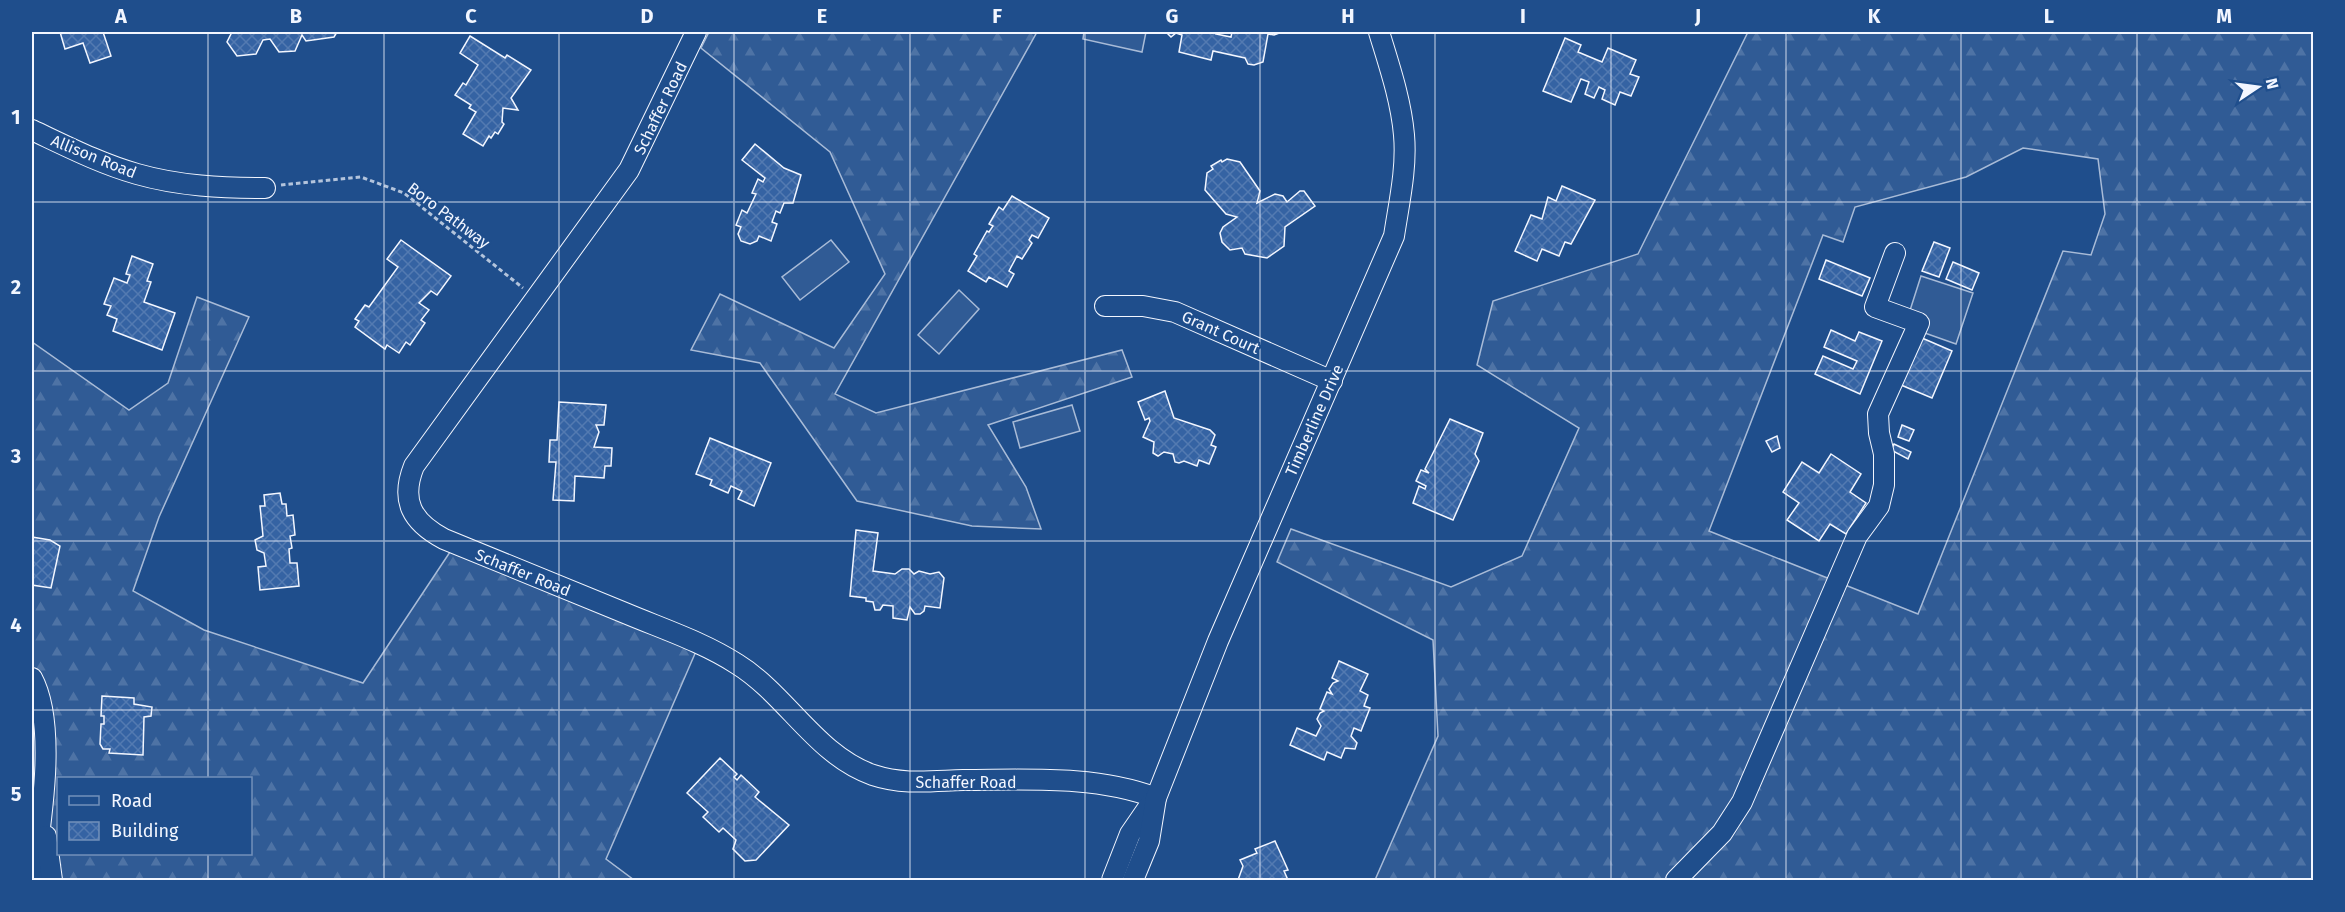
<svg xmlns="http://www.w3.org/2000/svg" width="2345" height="912" viewBox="0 0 2345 912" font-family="'Fira Sans',sans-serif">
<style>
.forest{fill:url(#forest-firs);stroke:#a8bbd7;stroke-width:1.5;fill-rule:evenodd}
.built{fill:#305b95;stroke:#a8bbd7;stroke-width:1.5}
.building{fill:url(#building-cross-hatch);stroke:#f2f6ff;stroke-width:1.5}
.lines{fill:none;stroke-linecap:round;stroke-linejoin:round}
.minor-casing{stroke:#f2f6ff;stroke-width:22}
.path{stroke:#b3c4dc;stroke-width:3;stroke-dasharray:4.5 3;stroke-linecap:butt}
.minor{stroke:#1f4e8c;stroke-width:20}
.grid{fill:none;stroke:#f2f6ff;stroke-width:1.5;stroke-opacity:0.55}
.labels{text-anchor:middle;stroke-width:4.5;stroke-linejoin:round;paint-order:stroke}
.street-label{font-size:16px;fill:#f2f6ff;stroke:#1f4e8c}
.neatline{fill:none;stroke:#f2f6ff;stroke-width:2}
.grid-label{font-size:20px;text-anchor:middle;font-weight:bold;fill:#f2f6ff}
</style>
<defs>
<pattern id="forest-firs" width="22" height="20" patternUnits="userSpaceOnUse" patternTransform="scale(1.5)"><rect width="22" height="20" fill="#305b95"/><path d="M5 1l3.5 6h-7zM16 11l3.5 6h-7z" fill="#4e73a5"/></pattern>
<pattern id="building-cross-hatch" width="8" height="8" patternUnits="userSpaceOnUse" patternTransform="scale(1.5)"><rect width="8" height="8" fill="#3563a3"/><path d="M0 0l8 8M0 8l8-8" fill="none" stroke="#537ab1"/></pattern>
</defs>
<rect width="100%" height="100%" fill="#1f4e8c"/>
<!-- forest -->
<g class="forest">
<path d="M709,32H1037L835,394L876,413L1122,350L1132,377L988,425L1026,487L1041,529L972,526L857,501L760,363L691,350L720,294L834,348L885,274L830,152L701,48Z"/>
<path d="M1748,32H2313V880H1375L1438,736L1433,640L1277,562L1291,529L1451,587L1522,556L1579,428L1477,365L1493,301L1638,254ZM2023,148L2098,159L2105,214L2091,255L2063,251L1918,614L1709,531L1823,235L1843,242L1855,207L1966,177Z"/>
<path d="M197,297L249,317L159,517L133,591L204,630L363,683L450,552L697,649L606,859L634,880H32V342L129,410L168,383ZM58,778H250V854H58Z"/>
</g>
<!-- built -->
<g class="built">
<path d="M1084,32H1146L1142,52L1083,39Z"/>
<path d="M831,240L849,262L800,300L782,277Z"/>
<path d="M1921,276L1973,293L1956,344L1905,326Z"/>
<path d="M959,290L979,309L939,354L918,335Z"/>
<path d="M1072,405L1080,431L1020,448L1013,422Z"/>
</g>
<!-- building -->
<g class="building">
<path d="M60,32H103L111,56L90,63L83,43L65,49Z"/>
<path d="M232,32H337L334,37L306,41L302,35L295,51L279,52L270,39L263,40L256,54L237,56L227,42Z"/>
<path d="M1166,32H1217L1216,34L1231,37L1232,32H1282L1274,35L1268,34L1263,62L1254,65L1248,64L1245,58L1213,51L1211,60L1179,52L1182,35L1176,33L1171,37Z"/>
<path d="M470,36L505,58L507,55L531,70L511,98L518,110L503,108L502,122L504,124L498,134L495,132L491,138L489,136L483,146L463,134L476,112L469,108L471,105L455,95L463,83L466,85L478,65L460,53Z"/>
<path d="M1565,38L1581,45L1578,52L1602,62L1608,48L1636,60L1630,74L1639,77L1631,96L1620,92L1615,105L1602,99L1605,90L1599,87L1594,98L1585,94L1589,82L1581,79L1571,102L1543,91Z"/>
<path d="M755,144L784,168L801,175L793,203H784L780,213L776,211L772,222L777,224L771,241L759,236L757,241L750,244L741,241L738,234L741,227L736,225L742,210L747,213L756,194L752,193L758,179L763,182L765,178L742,160Z"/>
<path d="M1227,159L1240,162L1260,191L1257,203L1275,194L1283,196L1287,202L1300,191H1304L1315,206L1285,227L1284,246L1267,258L1245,254L1242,248L1230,250L1222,242L1220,233L1223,227L1237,217L1226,214L1205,190L1207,173L1213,169L1211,166L1221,160L1222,162Z"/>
<path d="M1562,186L1595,200L1571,244L1565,242L1559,256L1542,249L1537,261L1515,251L1531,215L1542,219L1548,197L1556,201Z"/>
<path d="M1012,196L1049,218L1038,238L1032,235L1029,240L1032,243L1022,259L1017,256L1009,271L1014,274L1007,287L989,277L986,282L968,271L977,256L974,254L987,231L989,232L993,226L989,224L999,207L1003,210Z"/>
<path d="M401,240L451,276L437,295L431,291L419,303L429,310L421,320L425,323L410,345L406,342L399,353L387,345L385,349L355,327L359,321L355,319L365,305L369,307L398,267L387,259Z"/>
<path d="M1934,242L1950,248L1939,277L1922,271Z"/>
<path d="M132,256L153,264L147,281L151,282L144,302L175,313L162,350L113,331L117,319L107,315L111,306L104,304L114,278L127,283L130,275L126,274Z"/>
<path d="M1826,260L1870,278L1862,296L1819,279Z"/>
<path d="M1953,262L1979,273L1972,290L1946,279Z"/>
<path d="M1831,330L1855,341L1859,332L1882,341L1860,394L1815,374L1823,356L1853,369L1857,361L1824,347Z"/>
<path d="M1922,338L1952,351L1932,398L1901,385Z"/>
<path d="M1165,391L1174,418L1210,430L1215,435L1211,445L1216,447L1209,464L1199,460L1197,466L1184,461L1179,463L1175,462L1173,454L1164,452L1158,456L1153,453L1154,442L1143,437L1150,421L1149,418L1145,420L1138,402Z"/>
<path d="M559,402L606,405L604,425H596L599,432L594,447L612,448L611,466H605L604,478L575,476L574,501L553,500L556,462H549L550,440H557Z"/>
<path d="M1450,419L1483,433L1475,454L1479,461L1453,520L1413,503L1419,486L1425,489L1426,486L1416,481L1421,470L1429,473L1425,469Z"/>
<path d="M1902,425L1914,430L1909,441L1898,437Z"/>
<path d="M1777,436L1780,448L1772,452L1766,441Z"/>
<path d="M710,438L771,463L754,506L738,499L742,491L731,486L728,493L710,485L712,480L696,474Z"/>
<path d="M1894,444L1911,452L1908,459L1891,450Z"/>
<path d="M1831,454L1861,474L1850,492L1866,503L1846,534L1830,524L1819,541L1787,520L1799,503L1783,492L1802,462L1819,473Z"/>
<path d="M280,493L282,504H286L287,516L293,515L295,535L290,536L292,548L289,549L290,563H297L299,586L260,590L258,567L266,566L264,553L257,550L255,540L263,536L260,506H265L264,495Z"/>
<path d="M856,530L878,533L873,571L895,574L902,569H909L914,574L919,571L930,574L939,572L944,578L940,608L925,606L924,611L920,614H915L910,607L907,620L893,618V606L883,605L880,610H875L873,602L866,601V598L850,596Z"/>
<path d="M32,537L50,540L60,546L51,588L32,585Z"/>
<path d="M1339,661L1368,674L1360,691L1368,695L1364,706L1370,708L1361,731L1354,728L1351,736L1357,743L1355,749L1345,748L1341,758L1327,752L1324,760L1290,745L1297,728L1316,736L1321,726L1317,719L1320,713L1324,711L1320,709L1327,692L1332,694L1329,689L1333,683L1338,681L1332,678Z"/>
<path d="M102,696L134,698V704L152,707L151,716L144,717L143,755L109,753L110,749H103L100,744L101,724H104V716H101Z"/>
<path d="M720,758L737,774L734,777L737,780L741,775L759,792L755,797L789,825L756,860L745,861L733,849L736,840L723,828L719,832L703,817L708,812L687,793Z"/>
<path d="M1275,841L1288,870L1284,871L1288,880H1238L1243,866L1240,860L1257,853L1255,849Z"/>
</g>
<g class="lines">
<defs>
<g id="minor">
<path d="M696,32L629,170L414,466C400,501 412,522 444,539C505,564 565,589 625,613C663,629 703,642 737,664C787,695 816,755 873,775C903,785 931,781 963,780C1026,780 1096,775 1156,798"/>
<path d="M32,130C66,146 101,164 137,174C179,186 222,188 265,188"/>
<path d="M1105,306H1143L1175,312L1332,381"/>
<path d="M32,678C58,726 40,827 33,880"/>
<path d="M46,836L52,880"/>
<path d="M1112,880L1130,834L1152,802"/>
<path d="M1133,880L1149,841L1156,798L1218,641L1394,236C1399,203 1407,168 1404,135C1401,100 1389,65 1379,32"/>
<path d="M1676,880L1722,833L1742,802L1857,536L1879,506L1884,485V454L1879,433L1878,414L1919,323L1875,307L1895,253"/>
</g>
</defs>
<!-- minor casing -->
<use href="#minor" class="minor-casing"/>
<!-- path -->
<path class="path" d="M281,185L361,177L404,193L523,288"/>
<!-- minor -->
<use href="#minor" class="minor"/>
</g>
<!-- grid -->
<path class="grid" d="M208,32V778M384,32V880M559,32V880M734,32V880M910,32V880M1085,32V880M1260,32V880M1435,32V880M1611,32V880M1786,32V880M1961,32V880M2137,32V880M32,202H2314M32,371H2314M32,541H2314M32,710H2314M208,854V880"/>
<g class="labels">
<!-- street labels -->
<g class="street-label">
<text transform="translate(660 108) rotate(-64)" y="6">Schaffer Road</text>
<text transform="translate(94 156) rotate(22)" y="6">Allison Road</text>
<text transform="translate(449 215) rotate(37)" y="6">Boro Pathway</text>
<text transform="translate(1221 332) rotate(24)" y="6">Grant Court</text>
<text transform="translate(1314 420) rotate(-66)" y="6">Timberline Drive</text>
<text transform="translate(523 572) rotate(22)" y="6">Schaffer Road</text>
<text x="966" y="788">Schaffer Road</text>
</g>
</g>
<!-- border -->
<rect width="2345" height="912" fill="none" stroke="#1f4e8c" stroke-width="66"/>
<!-- legend -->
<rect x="57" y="777" width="195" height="78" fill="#1f4e8c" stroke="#7391ba" stroke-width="1.5"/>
<rect x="69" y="796" width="30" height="9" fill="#1f4e8c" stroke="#7391ba" stroke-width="1.5"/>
<text x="111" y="807" font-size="18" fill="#f2f6ff">Road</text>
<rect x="69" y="822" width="30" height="18" fill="url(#building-cross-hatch)" stroke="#7391ba" stroke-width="1.5"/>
<text x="111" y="837" font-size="18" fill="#f2f6ff">Building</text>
<!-- north arrow -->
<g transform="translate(2258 87) rotate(77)" stroke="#1f4e8c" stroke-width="4.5" paint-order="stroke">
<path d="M0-4.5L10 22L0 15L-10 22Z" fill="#f2f6ff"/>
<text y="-9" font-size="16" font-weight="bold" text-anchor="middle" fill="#f2f6ff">N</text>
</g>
<rect x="33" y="33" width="2279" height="846" class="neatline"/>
<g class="grid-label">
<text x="121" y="23">A</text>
<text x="296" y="23">B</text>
<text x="471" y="23">C</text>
<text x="647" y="23">D</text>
<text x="822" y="23">E</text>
<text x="997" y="23">F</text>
<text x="1172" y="23">G</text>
<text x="1348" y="23">H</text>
<text x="1523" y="23">I</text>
<text x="1698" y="23">J</text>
<text x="1874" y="23">K</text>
<text x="2049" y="23">L</text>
<text x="2224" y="23">M</text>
<text x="16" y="124">1</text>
<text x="16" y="294">2</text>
<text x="16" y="463">3</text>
<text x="16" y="632">4</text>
<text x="16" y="801">5</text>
</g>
</svg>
